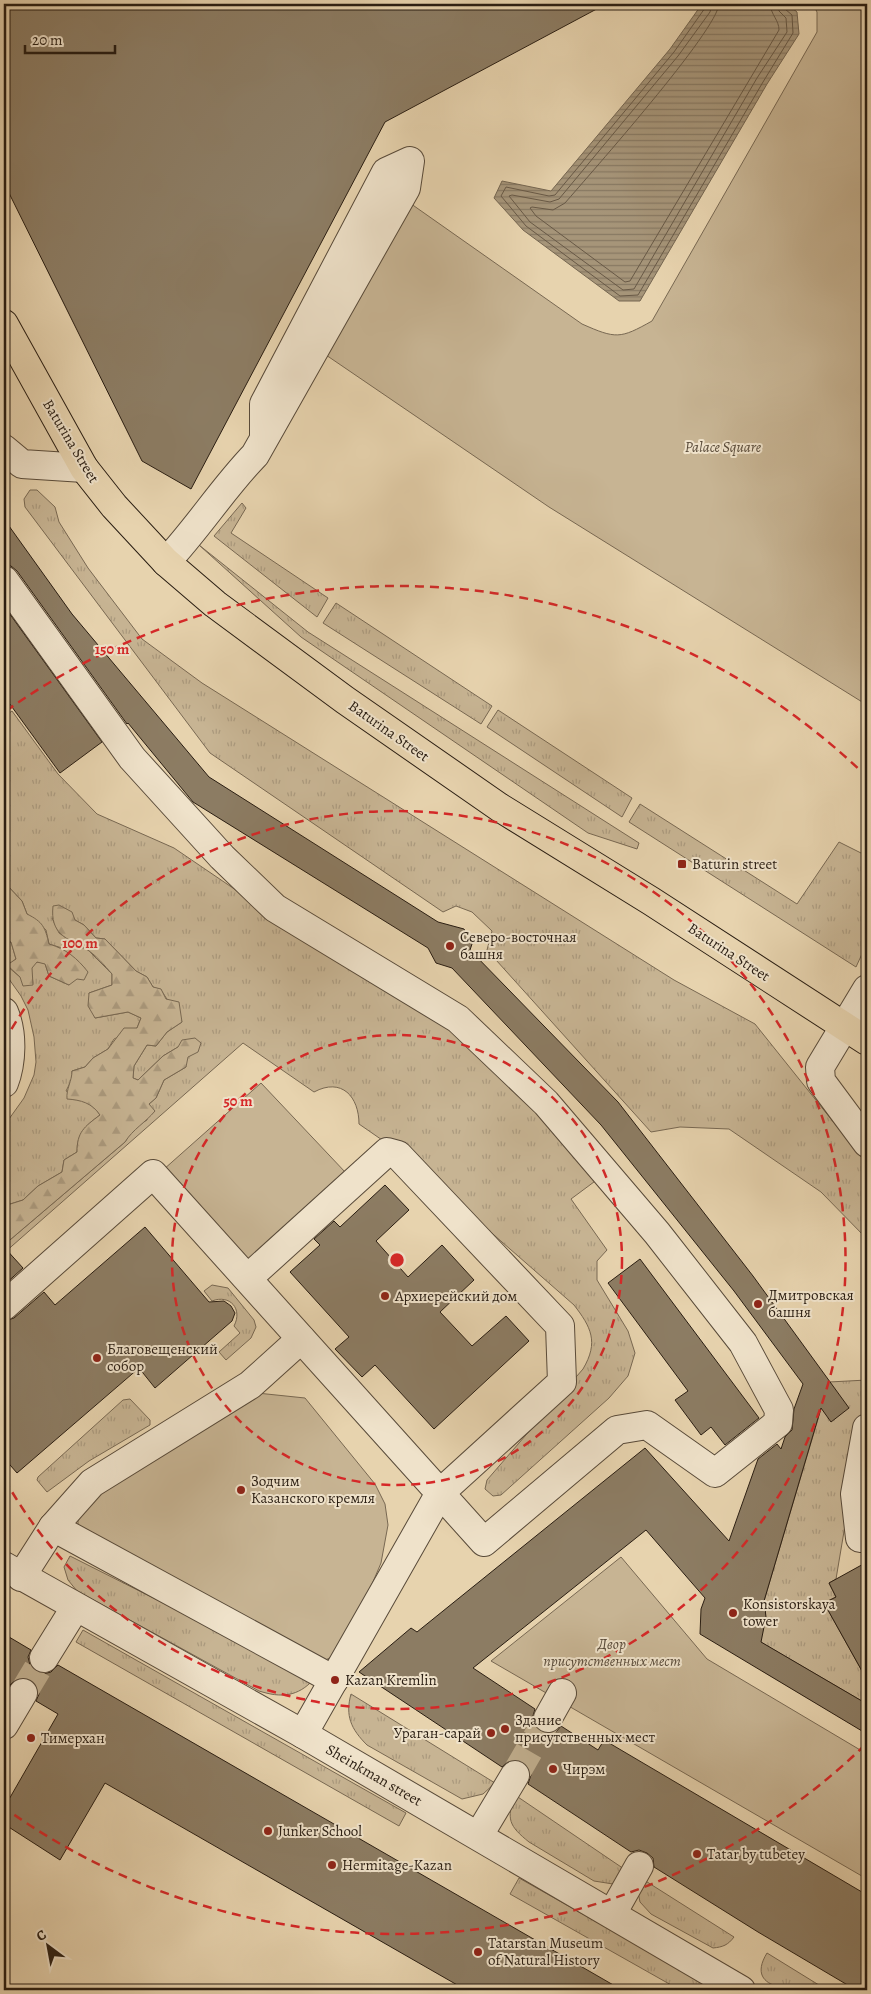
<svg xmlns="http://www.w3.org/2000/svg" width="871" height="1994" viewBox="0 0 871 1994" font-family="Alegreya,serif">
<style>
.grass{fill:url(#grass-tufts);stroke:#786852}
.forest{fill:url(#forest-firs);stroke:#786852}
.green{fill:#c7b493;stroke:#786852}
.water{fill:url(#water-rules);stroke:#746550}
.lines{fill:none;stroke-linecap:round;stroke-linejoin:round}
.shore{stroke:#685946;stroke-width:1}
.building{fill:#8c7c63;stroke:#291d12}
.minor-tunnel{stroke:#c1af8f;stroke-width:28;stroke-dasharray:28 14;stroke-linecap:butt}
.minor-casing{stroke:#584a39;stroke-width:30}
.major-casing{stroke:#291d12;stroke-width:30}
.minor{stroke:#efe2ca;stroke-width:28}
.major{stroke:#e7d3ae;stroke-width:28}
.ring{fill:none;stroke:#d62828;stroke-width:2.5;stroke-dasharray:9 6}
.poi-dot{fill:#8f2418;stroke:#efe2ca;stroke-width:2}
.labels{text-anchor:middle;stroke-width:4;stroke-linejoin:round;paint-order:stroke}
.street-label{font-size:15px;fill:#291d12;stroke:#efe2ca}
.park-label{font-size:15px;font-style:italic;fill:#584a39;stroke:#efe2ca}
.poi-label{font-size:15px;fill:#291d12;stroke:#efe2ca;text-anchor:start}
.centre{fill:#d62828;stroke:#efe2ca;stroke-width:2.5}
.ring-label{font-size:15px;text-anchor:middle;font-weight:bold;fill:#d62828;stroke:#efe2ca;stroke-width:4;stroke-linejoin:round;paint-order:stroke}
</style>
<defs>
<pattern id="grass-tufts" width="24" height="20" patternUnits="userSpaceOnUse" patternTransform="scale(1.25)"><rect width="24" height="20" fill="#c7b493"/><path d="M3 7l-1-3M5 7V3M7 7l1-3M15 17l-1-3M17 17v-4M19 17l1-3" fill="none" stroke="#ab9a7e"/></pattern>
<pattern id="forest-firs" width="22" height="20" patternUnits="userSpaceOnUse" patternTransform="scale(1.25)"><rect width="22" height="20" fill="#c7b493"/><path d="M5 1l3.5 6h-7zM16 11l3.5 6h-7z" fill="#ab9a7e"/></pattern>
<pattern id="water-rules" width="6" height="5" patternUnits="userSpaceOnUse" patternTransform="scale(1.25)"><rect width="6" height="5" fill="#a69579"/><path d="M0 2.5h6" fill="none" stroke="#877962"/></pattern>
</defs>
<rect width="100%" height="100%" fill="#e7d3ae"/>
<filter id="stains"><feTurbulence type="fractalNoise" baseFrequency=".004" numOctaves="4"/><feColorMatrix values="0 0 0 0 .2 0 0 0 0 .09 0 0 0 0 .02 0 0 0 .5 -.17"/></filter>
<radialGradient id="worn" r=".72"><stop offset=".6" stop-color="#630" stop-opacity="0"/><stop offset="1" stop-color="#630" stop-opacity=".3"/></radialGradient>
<!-- grass -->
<g class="grass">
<path d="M30,490H37L55,507L59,522L88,568L142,639L202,683L674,980L755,1024L867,1164V1239L821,1192L729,1129L680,1127L651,1132L487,950L492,931L472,912L456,906L443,912L210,753L25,507L24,499Z"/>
<path d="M242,503L246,508L231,533L328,598L317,617L214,536Z"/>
<path d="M199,545L308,632L639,843L637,849L588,833L301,637Z"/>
<path d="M336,603L492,706L481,724L323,623Z"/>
<path d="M498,710L632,798L622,817L487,727Z"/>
<path d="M12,711L58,774L97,814L174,848L333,956L402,994L520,1079L602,1176L571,1199L607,1250L597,1261V1280L628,1331L635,1353L628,1376L609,1398L501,1495L493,1496L485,1489L487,1480L583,1369C599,1342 591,1327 574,1305L398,1151L359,1124C359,1097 342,1077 314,1092L243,1043L4,1253V1245L125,1142L133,1129L147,1120L149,1104L156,1098L164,1080L186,1067L178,1047L163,1056L138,1080L133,1078L134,1066L147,1045L156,1046L167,1032L182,1022L161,990L153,987L147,977L136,971L105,939L96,938L84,925L75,920L52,918L59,933L79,947L87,949L112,974V985L89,993L95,1018L128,1012L141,1018L137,1028L114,1039L108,1049L93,1058L85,1067L72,1071V1079L66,1091L94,1106L100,1115C85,1126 77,1133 77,1152L64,1160L62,1172L38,1186L23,1200L4,1206V1126L24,1098L34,1075L36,1062L34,1037L28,1010L21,996L4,972V956L6,953L4,951V940L11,942L16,959L7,966L20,977L36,962L45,963L49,976L69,985L62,948L49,944L46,930L27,914L22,901L4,882V717Z"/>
<path d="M640,804L797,904L839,842L867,856V943L856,967L629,822Z"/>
<path d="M212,1285L228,1288L254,1320L256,1327L251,1338L226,1360L219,1352L240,1333L234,1326C243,1309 230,1294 212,1301L204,1291Z"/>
<path d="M867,1380V1395L836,1579L829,1583L836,1597L824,1603L867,1680V1704L757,1640C765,1626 766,1617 764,1601L829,1382Z"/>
<path d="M130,1399L150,1420V1425L89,1461L47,1492L37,1480L38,1477L123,1400Z"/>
<path d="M70,1556L314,1679C298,1697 281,1698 259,1691L77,1591L68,1580L64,1567Z"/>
<path d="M83,1630L406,1813L399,1826L76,1642Z"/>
<path d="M351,1694L495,1783L483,1794L462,1799L367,1745C351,1729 345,1716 351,1694Z"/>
<path d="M515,1795L627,1871L613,1884L594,1881L529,1842C509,1826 506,1819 515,1795Z"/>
<path d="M519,1878L717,1990H680L510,1894Z"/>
<path d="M644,1880L734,1937C728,1945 723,1947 713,1948L651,1914L640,1902L638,1892Z"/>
<path d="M767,1953L827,1990C803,1990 742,1994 767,1953Z"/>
</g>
<!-- forest -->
<g class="forest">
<path d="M4,882L22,901L27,914C43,922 45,927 49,944C66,949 77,958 88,972L84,980L77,979L69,985L49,976L45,964L37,962L32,968L33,985L23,986L20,977L7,965L16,959L11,942L4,940Z"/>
<path d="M59,905L72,912L75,920L84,925L96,938L105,939L136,971L147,977L153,987L161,989L166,999L179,1002L182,1022L167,1032L156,1046L147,1045L134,1066L133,1078L138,1080L163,1056L178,1047L182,1040L195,1038L201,1043L198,1052L188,1057L186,1067L164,1080L156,1098L149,1104L155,1111C145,1123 133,1129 125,1142L4,1245V1206L23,1200L38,1186L62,1172L64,1160L77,1152C77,1132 84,1127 100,1115C92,1103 81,1100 67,1099C66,1089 72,1081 72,1071L85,1067L93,1058L108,1049L124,1028H137L141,1018L128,1012L95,1018L88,1006L89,993L112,985V974C105,966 95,954 86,949C66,938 50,934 53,906Z"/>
</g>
<!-- green -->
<g class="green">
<path d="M813,4H867V705L549,507L326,355L407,201L582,324C616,339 620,339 652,321L817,32V12Z"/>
<path d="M261,1083L346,1173L251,1263L163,1170Z"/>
<path d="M257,1393L305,1398L375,1484L385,1504L388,1525L381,1563L344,1650L322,1662L78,1527V1518L102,1487Z"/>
<path d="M621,1557L707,1659L867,1754V1879L491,1661Z"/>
</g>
<!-- water -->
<path class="water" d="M702,4H787L797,12L799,34L767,84L640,301H619L523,230L494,198L502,181L551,191L670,49Z"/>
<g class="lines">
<!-- shore -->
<g class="shore">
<path d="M705,4V8L674,52L555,195L549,196L506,187L501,196L526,226L620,296L638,295L763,82L793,33L792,15L785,9L784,4"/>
<path d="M712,4L710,12L678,56L559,199L550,202L512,195L509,196L530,222L623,290L634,289L757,78L787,32L786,18L779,11L778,4"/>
<path d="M719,4C718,30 590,174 565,203L553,210L532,207L530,208L536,216L625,282L630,281L779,30C779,20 771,15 770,4"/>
</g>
</g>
<!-- building -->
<g class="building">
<path d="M4,4H606L385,122L191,489L142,461L4,183Z"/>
<path d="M4,519L72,614L209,777L438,922L464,929L472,944L470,950L618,1102L753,1276L849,1408L831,1422L821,1408L764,1601L766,1617L761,1642L867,1704V1734L700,1634L701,1609L705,1598L646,1530L473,1668L535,1709L532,1719L534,1726L540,1731L549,1734L556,1732L561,1726L598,1750L604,1740L867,1895V1990H856L758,1932L654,1867L653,1858L647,1853L639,1850L631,1852L528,1784L531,1775L528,1767L523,1762L515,1759L507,1762L502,1767L359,1672L411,1628L417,1632L645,1448L729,1541L758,1459L777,1444L781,1449L785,1437L792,1430L794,1409L803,1384L734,1291L601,1125L452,968L436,963L428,948L193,802L128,723L127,724L17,571L11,566L4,565Z"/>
<path d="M4,606L102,742L60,773L4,696Z"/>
<path d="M385,1185L409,1210L376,1241L408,1277L442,1245L474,1280L440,1312L472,1346L506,1316L529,1341L434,1429L375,1365L362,1377L335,1349L349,1337L290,1272L320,1245L314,1239L334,1221L340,1227Z"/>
<path d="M145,1227L209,1302L224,1301L231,1306L235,1313L232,1321L155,1388L139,1368L17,1473L4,1458V1321L14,1318L44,1292L55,1305Z"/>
<path d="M4,1247L23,1268L4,1285Z"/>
<path d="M640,1259L759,1418L725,1445L711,1427L701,1435L675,1400L688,1391L608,1283Z"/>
<path d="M867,1562V1680L824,1603L836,1597L829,1583Z"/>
<path d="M4,1634L31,1650L28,1657L30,1665L36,1671L43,1674L51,1672L58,1665L622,1990H466L105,1783L60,1860L4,1824V1808L58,1714L36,1701L39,1694L37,1686L31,1679L23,1677L16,1679L9,1686L4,1682Z"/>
</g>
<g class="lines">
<!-- minor-tunnel -->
<g class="minor-tunnel">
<path d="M23,1693L44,1658"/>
<path d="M515,1775L548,1718"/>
</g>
<defs>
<g id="minor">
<path d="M4,449L22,464L84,468"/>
<path d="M166,562C198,528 223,488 255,455L406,188L410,161L386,172L264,404V438"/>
<path d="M4,580L132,758L222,857L275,908L458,1019L546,1103L657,1233L743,1343L779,1410L778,1423L715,1473L647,1425L617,1430L484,1542L440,1493L562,1382L560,1326L398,1155L387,1152L248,1278"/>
<path d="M867,989L820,1067L821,1081L867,1143"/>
<path d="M4,1012C13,1033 12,1062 4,1083"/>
<path d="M4,1306L153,1174L440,1493L303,1734"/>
<path d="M53,1527L334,1680"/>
<path d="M860,1538L855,1494L867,1428"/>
<path d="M4,1566L303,1734L741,1990"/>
<path d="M21,1577L53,1527L92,1483L250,1385L301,1339"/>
<path d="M44,1658L75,1608"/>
<path d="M548,1718L562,1693"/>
<path d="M4,1725L23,1693"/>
<path d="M479,1835L515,1775"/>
<path d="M612,1914L639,1866"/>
</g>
<path id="major" d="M4,324L84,468L114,506L166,562L215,604L345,700L499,807L651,901L867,1041"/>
</defs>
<!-- minor casing -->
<use href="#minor" class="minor-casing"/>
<!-- major casing -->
<use href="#major" class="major-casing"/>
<!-- minor -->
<use href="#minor" class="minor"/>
<!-- major -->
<use href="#major" class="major"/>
</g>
<!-- distance rings -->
<g class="ring">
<circle cx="397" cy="1260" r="225"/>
<path d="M4 1042A449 449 0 1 1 4 1478"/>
<path d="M865 1745A674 674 0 0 1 6 1809M6 711A674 674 0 0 1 865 775"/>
</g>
<!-- markers -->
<g class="poi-dot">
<rect x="677" y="859" width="10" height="10" rx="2.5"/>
<circle cx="450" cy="946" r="5"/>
<circle cx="385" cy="1296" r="5"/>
<circle cx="758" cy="1304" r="5"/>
<circle cx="97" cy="1358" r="5"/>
<circle cx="241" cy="1490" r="5"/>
<circle cx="733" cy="1613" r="5"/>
<circle cx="335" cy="1680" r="5"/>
<circle cx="505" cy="1729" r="5"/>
<circle cx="491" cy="1733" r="5"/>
<circle cx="31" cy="1738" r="5"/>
<circle cx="553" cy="1769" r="5"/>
<circle cx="268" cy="1831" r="5"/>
<circle cx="697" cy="1854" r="5"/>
<circle cx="332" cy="1865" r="5"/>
<circle cx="478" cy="1952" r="5"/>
</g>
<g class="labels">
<!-- street labels -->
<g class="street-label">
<text transform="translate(71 441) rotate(59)" y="5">Baturina Street</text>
<text transform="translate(389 731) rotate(35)" y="5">Baturina Street</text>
<text transform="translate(729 952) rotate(33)" y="5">Baturina Street</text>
<text transform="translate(374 1775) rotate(30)" y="5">Sheinkman street</text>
</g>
<!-- park labels -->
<g class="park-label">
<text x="723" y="452">Palace Square</text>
<text x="612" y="1649">Двор<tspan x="612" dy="17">присутственных мест</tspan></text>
</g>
<!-- poi labels -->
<g class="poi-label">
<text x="692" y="869">Baturin street</text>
<text x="460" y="942">Северо-восточная<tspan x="460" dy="17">башня</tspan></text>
<text x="768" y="1300">Дмитровская<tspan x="768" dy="17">башня</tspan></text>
<text x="395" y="1301">Архиерейский дом</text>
<text x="107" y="1354">Благовещенский<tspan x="107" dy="17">собор</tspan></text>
<text x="251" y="1486">Зодчим<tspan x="251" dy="17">Казанского кремля</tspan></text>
<text x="743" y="1609">Konsistorskaya<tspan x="743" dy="17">tower</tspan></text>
<text x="345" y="1685">Kazan Kremlin</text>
<text x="515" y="1725">Здание<tspan x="515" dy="17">присутственных мест</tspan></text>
<text x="481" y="1738" text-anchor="end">Ураган-сарай</text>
<text x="41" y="1743">Тимерхан</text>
<text x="563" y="1774">Чирэм</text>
<text x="278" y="1836">Junker School</text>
<text x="707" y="1859">Tatar by tubetey</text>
<text x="342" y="1870">Hermitage-Kazan</text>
<text x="488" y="1948">Tatarstan Museum<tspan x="488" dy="17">of Natural History</tspan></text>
</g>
</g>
<circle cx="397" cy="1260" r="8" class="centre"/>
<g class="ring-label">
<text x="112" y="654">150 m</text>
<text x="80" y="948">100 m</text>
<text x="238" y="1106">50 m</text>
</g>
<!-- margin -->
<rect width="871" height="1994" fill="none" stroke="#e7d3ae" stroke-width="20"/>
<rect x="5" y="5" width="861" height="1984" fill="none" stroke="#291d12" stroke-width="2.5"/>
<rect x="10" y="10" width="851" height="1974" fill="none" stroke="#291d12"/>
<!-- north arrow -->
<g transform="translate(48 1946) rotate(328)" stroke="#efe2ca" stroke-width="4" paint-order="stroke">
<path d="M0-4L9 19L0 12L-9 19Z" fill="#291d12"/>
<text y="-8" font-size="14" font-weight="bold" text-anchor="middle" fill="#291d12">С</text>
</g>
<!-- scale -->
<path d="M25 45v8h90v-8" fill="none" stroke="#291d12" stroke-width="2.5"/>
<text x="32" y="45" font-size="15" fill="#291d12" stroke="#efe2ca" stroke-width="4" paint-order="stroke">20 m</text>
<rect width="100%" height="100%" filter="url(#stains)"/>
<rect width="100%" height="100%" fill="url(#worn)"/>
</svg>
